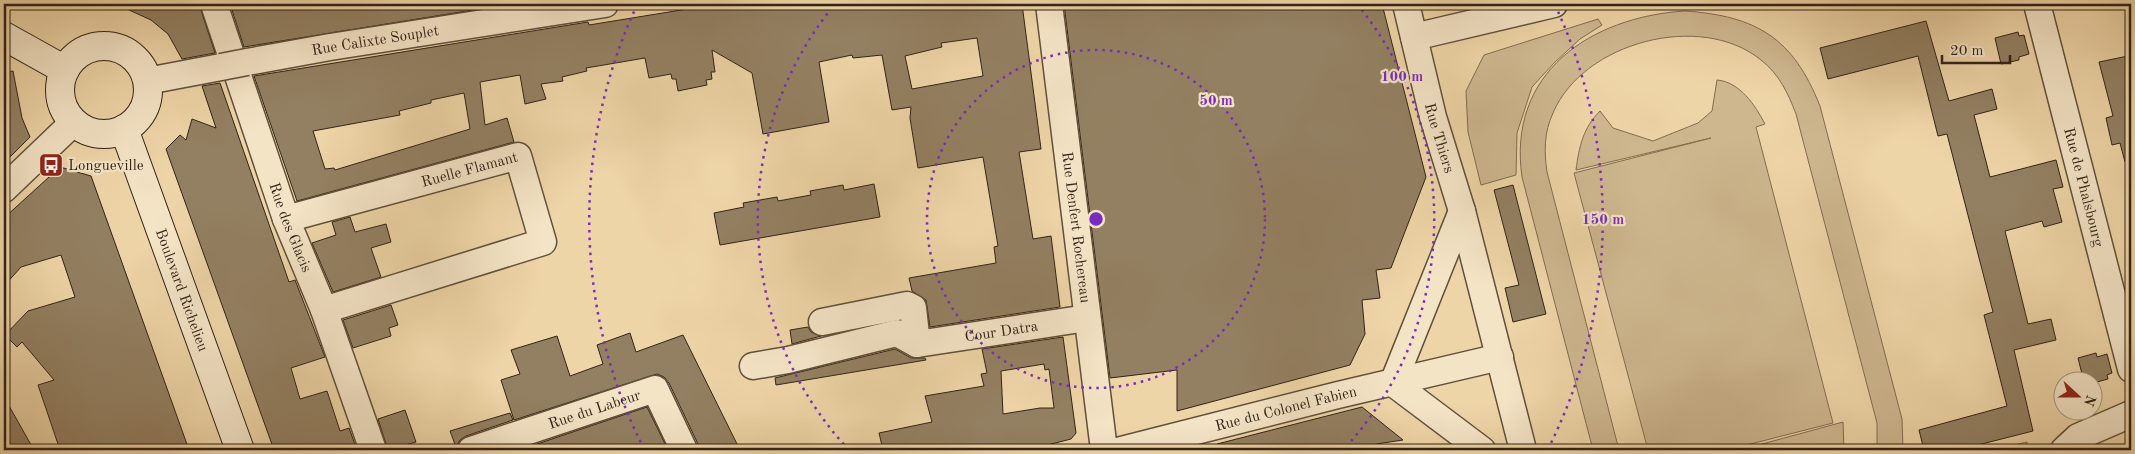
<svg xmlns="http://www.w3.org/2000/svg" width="2135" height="454" viewBox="0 0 2135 454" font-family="'Old Standard TT',serif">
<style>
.green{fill:#ceb78f;stroke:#806d53}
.building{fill:#938062;stroke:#312317;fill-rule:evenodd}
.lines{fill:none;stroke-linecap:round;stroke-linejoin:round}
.street-casing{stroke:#60503b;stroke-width:29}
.secondary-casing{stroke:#312317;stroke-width:30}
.street{stroke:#f4e4c6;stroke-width:26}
.secondary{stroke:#f4e4c6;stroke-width:28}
.street-bridge-casing{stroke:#60503b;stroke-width:29;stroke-linecap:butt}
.street-bridge{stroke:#f4e4c6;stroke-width:26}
.ring{fill:none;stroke:#7b2cbf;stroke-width:2.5;stroke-dasharray:2.5 5}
.labels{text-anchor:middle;stroke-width:4.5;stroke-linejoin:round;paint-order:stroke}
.street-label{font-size:15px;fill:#312317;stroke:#f4e4c6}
.poi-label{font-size:15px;fill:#312317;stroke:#f4e4c6;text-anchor:start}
.centre{fill:#7b2cbf;stroke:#f4e4c6;stroke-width:2.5}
.ring-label{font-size:15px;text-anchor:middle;font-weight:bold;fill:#7b2cbf;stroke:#f4e4c6;stroke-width:4.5;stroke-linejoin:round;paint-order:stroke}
</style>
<rect width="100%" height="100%" fill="#eed5a7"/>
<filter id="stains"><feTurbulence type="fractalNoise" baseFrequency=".004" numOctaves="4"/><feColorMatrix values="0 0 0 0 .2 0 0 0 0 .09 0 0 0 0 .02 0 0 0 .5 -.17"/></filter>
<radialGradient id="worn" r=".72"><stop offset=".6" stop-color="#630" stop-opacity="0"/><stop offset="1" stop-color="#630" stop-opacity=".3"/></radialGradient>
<!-- green -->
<g class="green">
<path d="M1685,11C1757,16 1793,38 1820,106L1902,419L1903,450H1877V423L1796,114C1788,93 1779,74 1761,60C1701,11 1583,42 1553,113C1544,132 1544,152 1547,172L1619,450H1593L1522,177C1507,73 1590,17 1685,11Z"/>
<path d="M1598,19L1602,25L1580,39L1554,63L1532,87L1517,133L1516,175L1481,185L1468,132L1466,91L1484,55Z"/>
<path d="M1717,80C1740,82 1755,105 1765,124L1756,127L1833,423L1727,450H1648L1574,173L1711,138L1576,170C1579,147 1583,128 1600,111L1613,128L1653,141L1698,123L1712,111Z"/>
<path d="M1843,422L1844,450H1815L1814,446L1795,450H1740Z"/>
<path d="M2027,442L2028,450H1993Z"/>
</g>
<!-- building -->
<g class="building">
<path d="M116,4H199L215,53L182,59L168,34L151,20Z"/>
<path d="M230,4H510L244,47Z"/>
<path d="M718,4H1022L1041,149L1019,152L1033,239L1051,236L1060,307L930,327L926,300L912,291L909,278L996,263L994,247L998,246L983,157L918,168L910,118L911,107L892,110L882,55L853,58L852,55L819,62L829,122L763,134L752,73L712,50L715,72H711L712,79L706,80L707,85L678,91L676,79H672L671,74L649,78L645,58L586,68L587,71L562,77L563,81L541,84L546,99L525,104L520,75L480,82L485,125L507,118L514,142L297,201L254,76L588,22L589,25ZM977,38L983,76L912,89L905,56L942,47L941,43ZM464,93L470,129L335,170L334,168L325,169L313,131L400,115L399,111L431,103V100Z"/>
<path d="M1064,4H1382L1426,177L1391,268L1376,270L1380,298L1362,300L1365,334L1350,365L1177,411V370L1110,378Z"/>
<path d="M1926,21L1949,101L1992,89L1997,109L1974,115L1990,177L2056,160L2063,187L2053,189L2062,222L2044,227L2042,221L2005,231L2028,324L2051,319L2056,340L2014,350L2033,431L1958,450H1924L1919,430L2007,406L1984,315L1993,312L1947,134L1938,136L1918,56L1828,79L1820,48Z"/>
<path d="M2018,32L2019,36L2024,35L2029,54L2019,57V60L2001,64L1995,38Z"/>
<path d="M2128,56L2131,69V161L2125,162L2120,143L2112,145L2106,118L2113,116L2099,62Z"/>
<path d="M13,71L22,118L30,137L4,163V72Z"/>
<path d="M220,83L289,282L295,280L325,357L291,368L300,399L327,391L340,431L349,428L357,450H274L166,149L180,135L186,140L192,119L216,128L202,86Z"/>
<path d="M60,167L91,176L189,450H60L38,385L54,380L22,342L17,347L5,335L28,311L75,297L61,255L21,267L4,286V218Z"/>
<path d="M874,184L880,217L720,245L714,213L744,207L743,203L777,197L778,201L811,195L810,191L843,185L844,190Z"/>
<path d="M1513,185L1546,314L1513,322L1505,288L1519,285L1494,190Z"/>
<path d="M350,217L355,232L386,224L391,242L371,248L381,277L333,292L312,243L336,235L332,222Z"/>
<path d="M391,305L398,325L389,328L391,336L353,348L343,320Z"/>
<path d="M808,327L811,332L821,336L792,344L790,330Z"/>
<path d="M630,333L636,352L683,335L740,450H699L698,444L669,383L664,377L657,374L514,420L501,380L520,374L511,350L557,336L570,376L603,364L597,345Z"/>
<path d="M1063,337L1076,433L1071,439L1028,450H883L879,433L932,422L925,396L984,386L981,374L987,373L982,349ZM1044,364L1045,370L1049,369L1054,408H1040L1003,414L1001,371Z"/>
<path d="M895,349L911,358H925L926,360L776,385L775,378Z"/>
<path d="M2096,353L2097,357L2107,354L2112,373L2107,375L2108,379L2097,382H2084L2078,358Z"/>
<path d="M4,397L34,450H12L4,423Z"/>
<path d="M647,407L668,450H539L537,444Z"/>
<path d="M1362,407L1403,440L1376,444V450H1218L1217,444Z"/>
<path d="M405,410L416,442L388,450L378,419Z"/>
<path d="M510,413L513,420L466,436L460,440L456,447L450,431Z"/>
</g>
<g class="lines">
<defs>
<g id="street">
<path id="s1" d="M214,4L286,219L324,310L373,450"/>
<path id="s2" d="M1049,4L1104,450"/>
<path id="s3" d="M1406,4L1433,117L1462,211L1523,450"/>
<path id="s4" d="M2037,4L2131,369"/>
<path d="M1414,37L1554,4"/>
<path id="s5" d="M247,62L330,47L605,4"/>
<path d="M147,81L221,67"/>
<path d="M4,189L74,122"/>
<path d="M1462,211L1393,383L1482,450"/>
<path id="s6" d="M286,219L518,156L543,242L324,310"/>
<path d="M822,322L907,305L913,308L917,344"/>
<path id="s7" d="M753,366L788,360L897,333L917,344L1087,318"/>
<path id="s8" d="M471,450L655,389L684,450"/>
<path id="s9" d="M1121,450L1338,395L1500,357"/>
<path d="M2064,450L2078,437L2131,414"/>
</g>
<g id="secondary">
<path d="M4,36L65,70"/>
<circle cx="104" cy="90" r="44"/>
<path id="s10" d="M124,129L240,450"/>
</g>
</defs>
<!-- street casing -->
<use href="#street" class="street-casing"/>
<!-- secondary casing -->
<use href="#secondary" class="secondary-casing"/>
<!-- street -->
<use href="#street" class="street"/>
<!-- secondary -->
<use href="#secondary" class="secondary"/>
<defs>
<path id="street-bridge" d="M221,67L247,62"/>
</defs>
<!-- street-bridge casing -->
<use href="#street-bridge" class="street-bridge-casing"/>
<!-- street-bridge -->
<use href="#street-bridge" class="street-bridge"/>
</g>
<!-- distance rings -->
<g class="ring">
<circle cx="1096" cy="219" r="169"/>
<path d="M849 450A338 338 0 0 1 835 4M1357 4A338 338 0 0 1 1343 450"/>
<path d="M644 449A507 507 0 0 1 637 5M1555 5A507 507 0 0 1 1548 449"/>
</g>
<!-- icons -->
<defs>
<symbol id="bus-square" viewBox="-11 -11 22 22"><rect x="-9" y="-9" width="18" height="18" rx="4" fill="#8f2418" stroke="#f4e4c6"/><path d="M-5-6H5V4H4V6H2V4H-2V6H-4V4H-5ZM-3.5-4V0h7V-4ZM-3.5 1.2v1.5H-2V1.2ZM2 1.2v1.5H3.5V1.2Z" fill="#fff"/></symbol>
</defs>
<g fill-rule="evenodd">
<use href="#bus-square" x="37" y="151" width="28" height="28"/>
</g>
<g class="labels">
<!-- street labels -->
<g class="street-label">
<text dy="5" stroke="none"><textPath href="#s5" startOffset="130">Rue Calixte Souplet</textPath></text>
<text dy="5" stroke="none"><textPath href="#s3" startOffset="138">Rue Thiers</textPath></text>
<text dy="5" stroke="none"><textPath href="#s6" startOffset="190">Ruelle Flamant</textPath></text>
<text dy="5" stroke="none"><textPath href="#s4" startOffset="189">Rue de Phalsbourg</textPath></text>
<text dy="5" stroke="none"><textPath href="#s2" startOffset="225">Rue Denfert Rochereau</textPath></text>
<text dy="5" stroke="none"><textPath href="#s1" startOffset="236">Rue des Glacis</textPath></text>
<text dy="5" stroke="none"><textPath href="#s10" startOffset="171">Boulevard Richelieu</textPath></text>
<text dy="5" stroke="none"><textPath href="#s7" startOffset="256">Cour Datra</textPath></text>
<text dy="5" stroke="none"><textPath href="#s9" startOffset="170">Rue du Colonel Fabien</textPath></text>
<text dy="5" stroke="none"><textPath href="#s8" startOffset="130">Rue du Labeur</textPath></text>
</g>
<!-- poi labels -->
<g class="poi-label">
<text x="68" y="170">Longueville</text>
</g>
</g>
<circle cx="1096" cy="219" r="8" class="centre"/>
<g class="ring-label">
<text x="1402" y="81">100 m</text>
<text x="1216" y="105">50 m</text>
<text x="1603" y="224">150 m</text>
</g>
<!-- margin -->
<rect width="2135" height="454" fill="none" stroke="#eed5a7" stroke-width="20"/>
<rect x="5" y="5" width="2125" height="444" fill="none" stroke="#312317" stroke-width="2.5"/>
<rect x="10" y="10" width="2115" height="434" fill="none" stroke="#312317"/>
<!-- north arrow -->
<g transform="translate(2078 396) rotate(111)"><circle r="24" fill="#f4e4c6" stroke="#a69780"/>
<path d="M0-4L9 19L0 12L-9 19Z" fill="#8f2418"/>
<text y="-8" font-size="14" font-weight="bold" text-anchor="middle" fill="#312317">N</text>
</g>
<!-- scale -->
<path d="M1942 55v8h68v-8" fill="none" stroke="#312317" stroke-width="2.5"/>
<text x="1950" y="55" font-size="15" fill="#312317" stroke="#f4e4c6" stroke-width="4" paint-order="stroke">20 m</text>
<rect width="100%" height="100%" filter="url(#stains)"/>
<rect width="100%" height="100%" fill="url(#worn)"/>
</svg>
